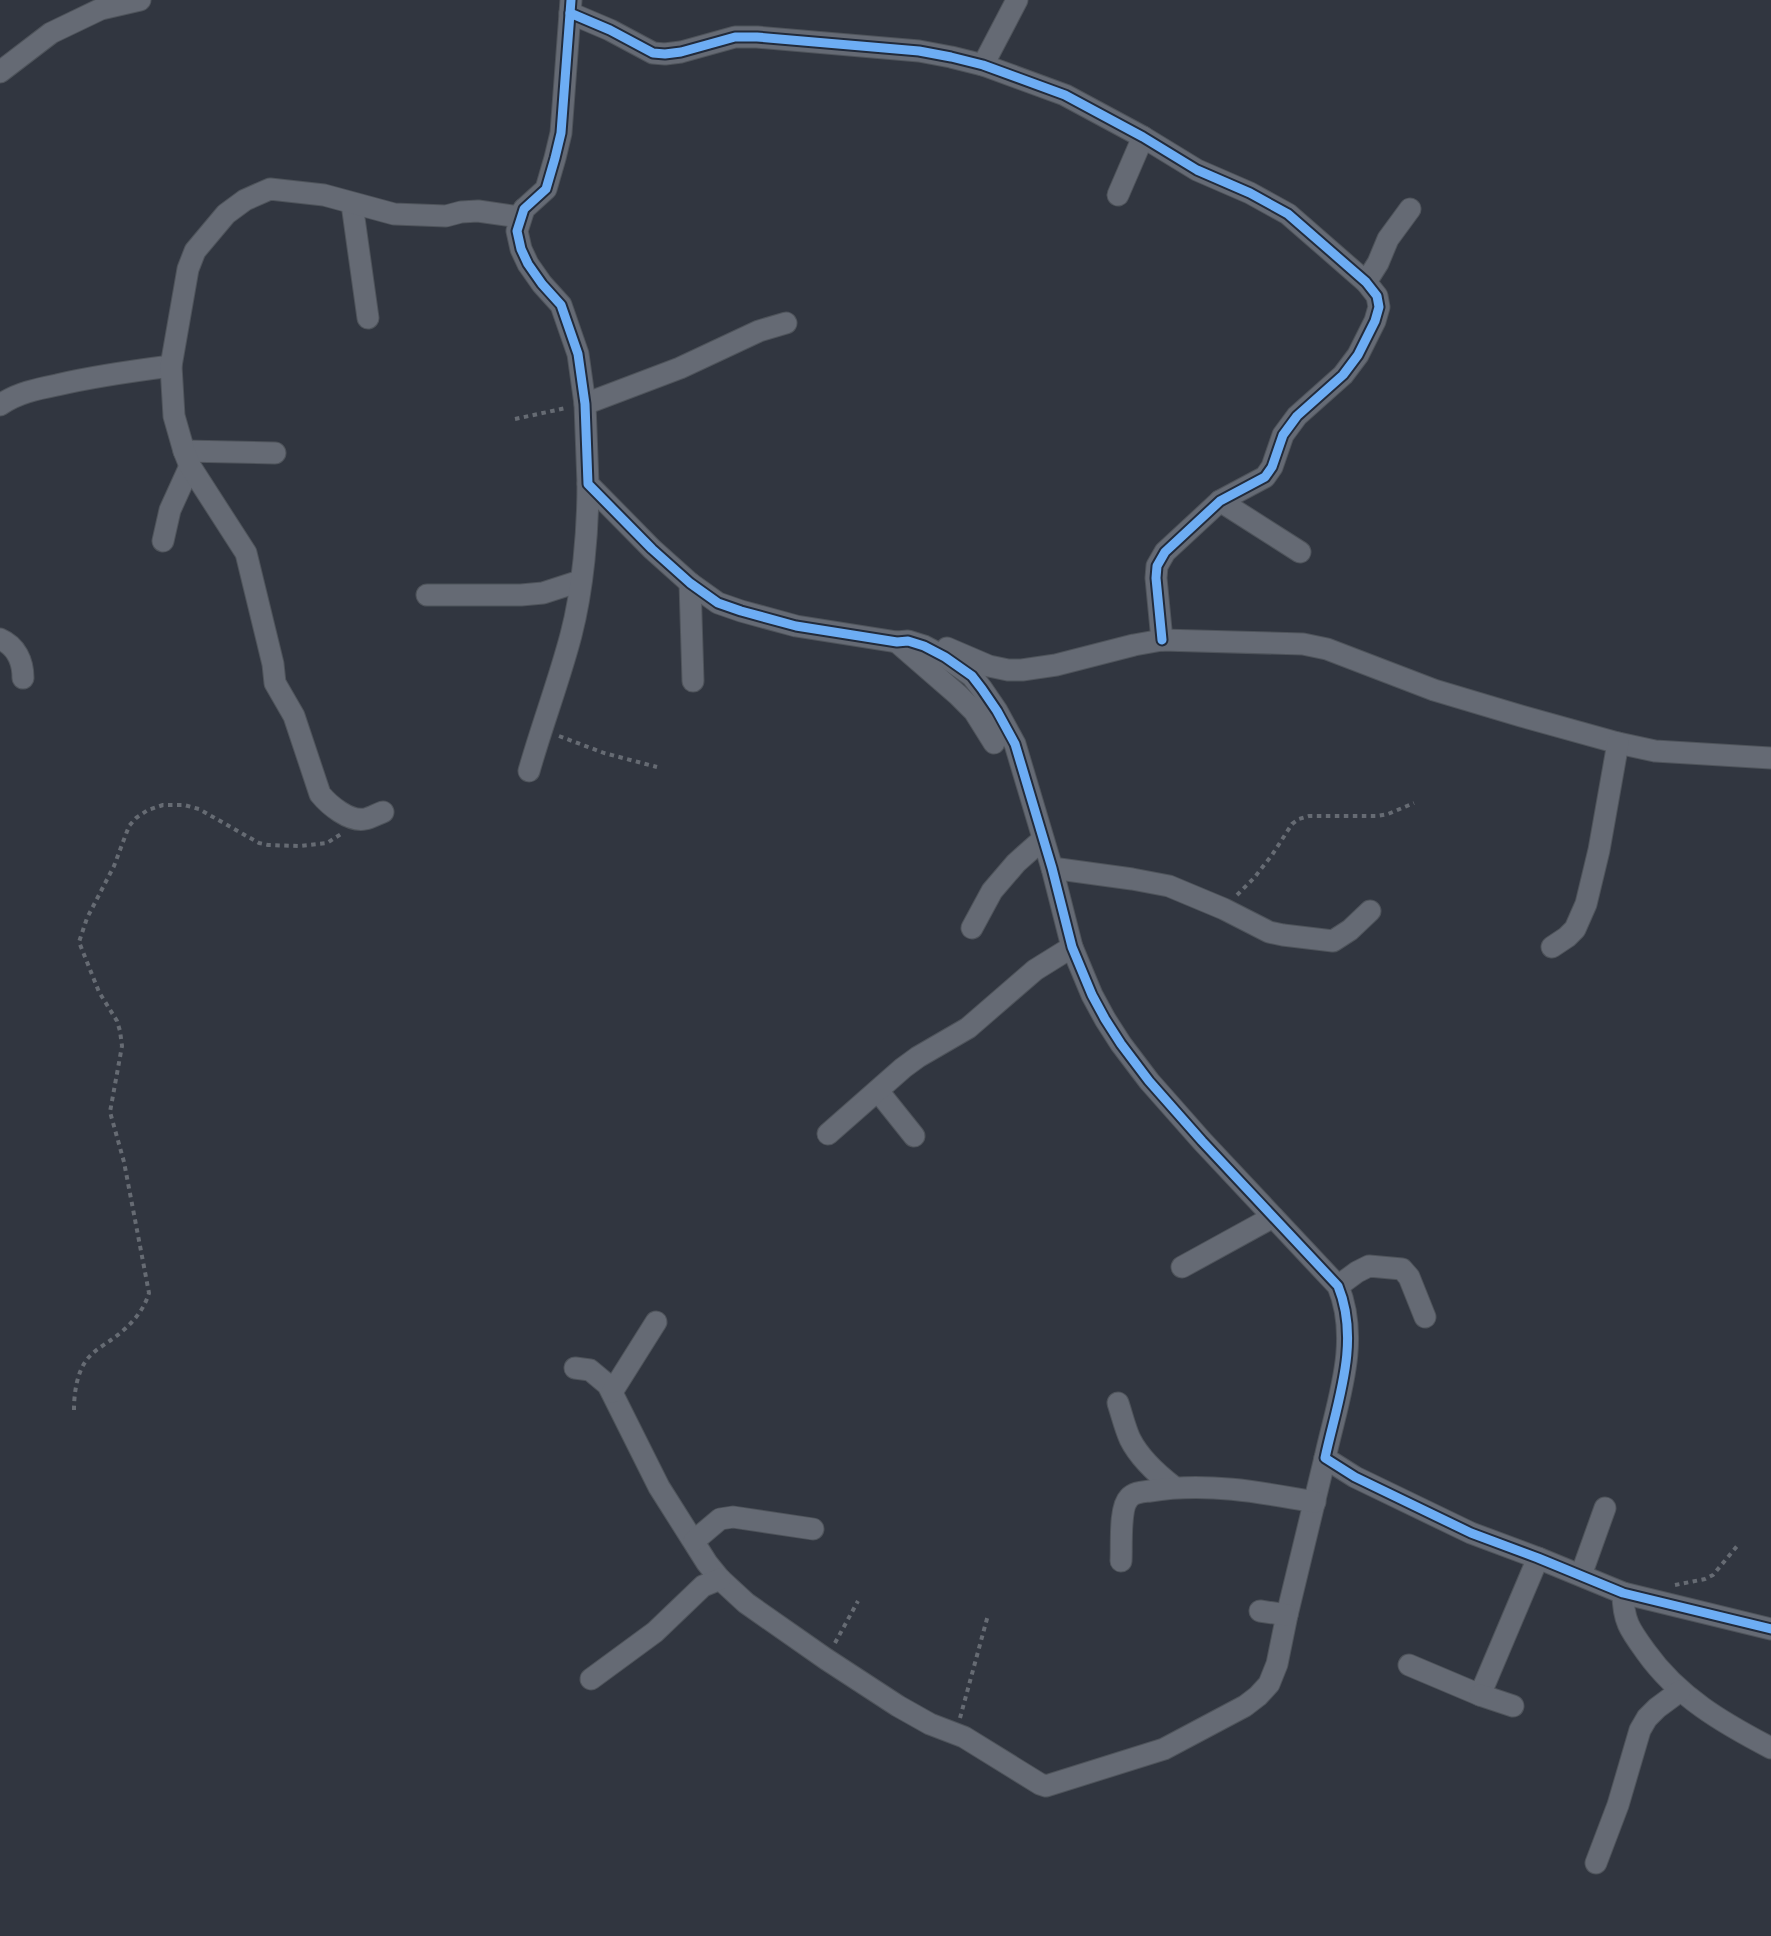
<svg xmlns="http://www.w3.org/2000/svg" width="1771" height="1936" viewBox="0 0 1771 1936" font-family="'Open Sans',sans-serif">
<style>
.lines{fill:none;stroke-linecap:round;stroke-linejoin:round}
.minor-casing{stroke:#4f545b;stroke-width:23}
.path{stroke:#666b73;stroke-width:4;stroke-dasharray:4.5 4.5;stroke-linecap:butt}
.minor{stroke:#656a74;stroke-width:21}
.cycleway-casing{stroke:#222b3b;stroke-width:13}
.cycleway{stroke:#6dadf4;stroke-width:9}
</style>
<rect width="100%" height="100%" fill="#313640"/>
<g class="lines">
<defs>
<g id="minor">
<path d="M571,0L561,133L555,158L546,189L524,209L517,231L521,249L528,264L542,284L561,305L578,354L585,404L588,484L652,549L690,583L718,603L741,611L796,626L897,642L908,641L924,646L945,657L972,676L982,689L997,711L1015,744L1052,868L1072,947L1092,995L1105,1019L1121,1044L1149,1081L1202,1141L1338,1286C1361,1342 1337,1402 1325,1458L1355,1477L1471,1533L1538,1558L1623,1593L1771,1629"/>
<path d="M570,13L610,30L653,53L665,54L681,52L735,37H757L919,51L951,57L983,65L1065,95L1143,137L1197,170L1250,193L1288,214L1366,282L1377,296L1379,307L1375,321L1358,355L1343,375L1297,416L1283,435L1272,467L1265,477L1220,501L1165,552L1157,566L1156,578L1162,640"/>
<path d="M983,65L1017,0"/>
<path d="M0,72L51,33L101,9L140,0"/>
<path d="M1118,195L1143,137"/>
<path d="M352,204L368,318"/>
<path d="M1366,282L1378,263L1388,239L1410,209"/>
<path d="M585,404L680,368L759,331L786,323"/>
<path d="M0,405C17,393 37,389 57,385C95,376 132,371 171,366"/>
<path d="M184,451L275,453"/>
<path d="M1220,501L1300,552"/>
<path d="M163,541L170,510L190,466"/>
<path d="M690,583L693,681"/>
<path d="M427,595H521L543,593L580,581"/>
<path d="M0,639C16,646 23,661 23,678"/>
<path d="M897,642L958,695L974,711L994,743"/>
<path d="M947,648L989,666L1008,670H1022L1056,665L1134,645L1162,640L1303,644L1327,649L1434,690L1521,716L1618,743L1655,751L1771,758"/>
<path d="M529,771C542,725 559,681 571,635C583,589 588,531 588,484"/>
<path d="M383,812C377,814 371,818 365,819C349,822 329,805 320,794L294,716L275,683L273,664L246,553L190,466L184,451L174,416L171,366L188,269L195,251L226,214L245,200L270,189L324,195L394,214L446,216L461,212L478,211L519,217L524,209"/>
<path d="M1052,868L1132,879L1169,886L1224,909L1269,932L1283,935L1333,941L1350,930L1370,911"/>
<path d="M972,928L992,891L1016,863L1043,839"/>
<path d="M1552,947L1567,937L1575,929L1586,904L1599,850L1618,743"/>
<path d="M878,1091L914,1136"/>
<path d="M828,1134L903,1068L918,1057L968,1028L1035,970L1072,947"/>
<path d="M1182,1267L1273,1217"/>
<path d="M1338,1286L1357,1272L1369,1266L1402,1269L1409,1277L1425,1317"/>
<path d="M575,1368L590,1370L608,1385L659,1487L707,1563L720,1579L746,1603L826,1659L898,1706L930,1724L964,1737L1040,1784L1046,1786L1164,1749L1245,1706L1258,1696L1269,1684L1277,1664L1287,1615L1325,1458"/>
<path d="M612,1392L656,1322"/>
<path d="M1118,1403C1122,1415 1125,1428 1130,1439C1140,1459 1157,1474 1174,1487"/>
<path d="M694,1541L720,1519L733,1517L813,1529"/>
<path d="M1121,1561C1122,1546 1119,1508 1129,1498C1134,1492 1143,1492 1150,1491C1206,1482 1260,1492 1315,1502"/>
<path d="M1581,1575L1605,1508"/>
<path d="M1623,1593C1623,1621 1630,1630 1646,1652C1678,1697 1723,1723 1771,1748"/>
<path d="M1260,1611L1287,1615"/>
<path d="M1409,1665L1480,1695L1538,1558"/>
<path d="M591,1679L655,1632L703,1586L720,1579"/>
<path d="M1480,1695L1513,1706"/>
<path d="M1596,1863L1618,1805L1640,1730L1647,1718L1657,1708L1680,1691"/>
</g>
</defs>
<!-- minor casing -->
<use href="#minor" class="minor-casing"/>
<!-- path -->
<g class="path">
<path d="M515,419L566,408"/>
<path d="M559,736L604,753L657,767"/>
<path d="M1237,895L1254,878L1272,855L1292,824L1299,819L1309,816H1377L1388,814L1414,803"/>
<path d="M74,1410C74,1393 77,1370 89,1357C95,1350 104,1345 111,1340C128,1328 143,1313 149,1293L124,1162L110,1112L122,1046L120,1031L117,1021L99,992L79,942L87,918L114,866L129,826L136,818L148,810L163,805H184L199,809L243,834L259,843L268,845L299,846L327,843L341,834"/>
<path d="M1675,1585L1705,1579L1713,1575L1738,1545"/>
<path d="M835,1643L858,1601"/>
<path d="M960,1718L988,1615"/>
</g>
<!-- minor -->
<use href="#minor" class="minor"/>
<defs>
<g id="cycleway">
<path d="M571,0L561,133L555,158L546,189L524,209L517,231L521,249L528,264L542,284L561,305L578,354L585,404L588,484L652,549L690,583L718,603L741,611L796,626L897,642L908,641L924,646L945,657L972,676L982,689L997,711L1015,744L1052,868L1072,947L1092,995L1105,1019L1121,1044L1149,1081L1202,1141L1338,1286C1361,1342 1337,1402 1325,1458L1355,1477L1471,1533L1538,1558L1623,1593L1771,1629"/>
<path d="M570,13L610,30L653,53L665,54L681,52L735,37H757L919,51L951,57L983,65L1065,95L1143,137L1197,170L1250,193L1288,214L1366,282L1377,296L1379,307L1375,321L1358,355L1343,375L1297,416L1283,435L1272,467L1265,477L1220,501L1165,552L1157,566L1156,578L1162,640"/>
</g>
</defs>
<!-- cycleway casing -->
<use href="#cycleway" class="cycleway-casing"/>
<!-- cycleway -->
<use href="#cycleway" class="cycleway"/>
</g>
</svg>
